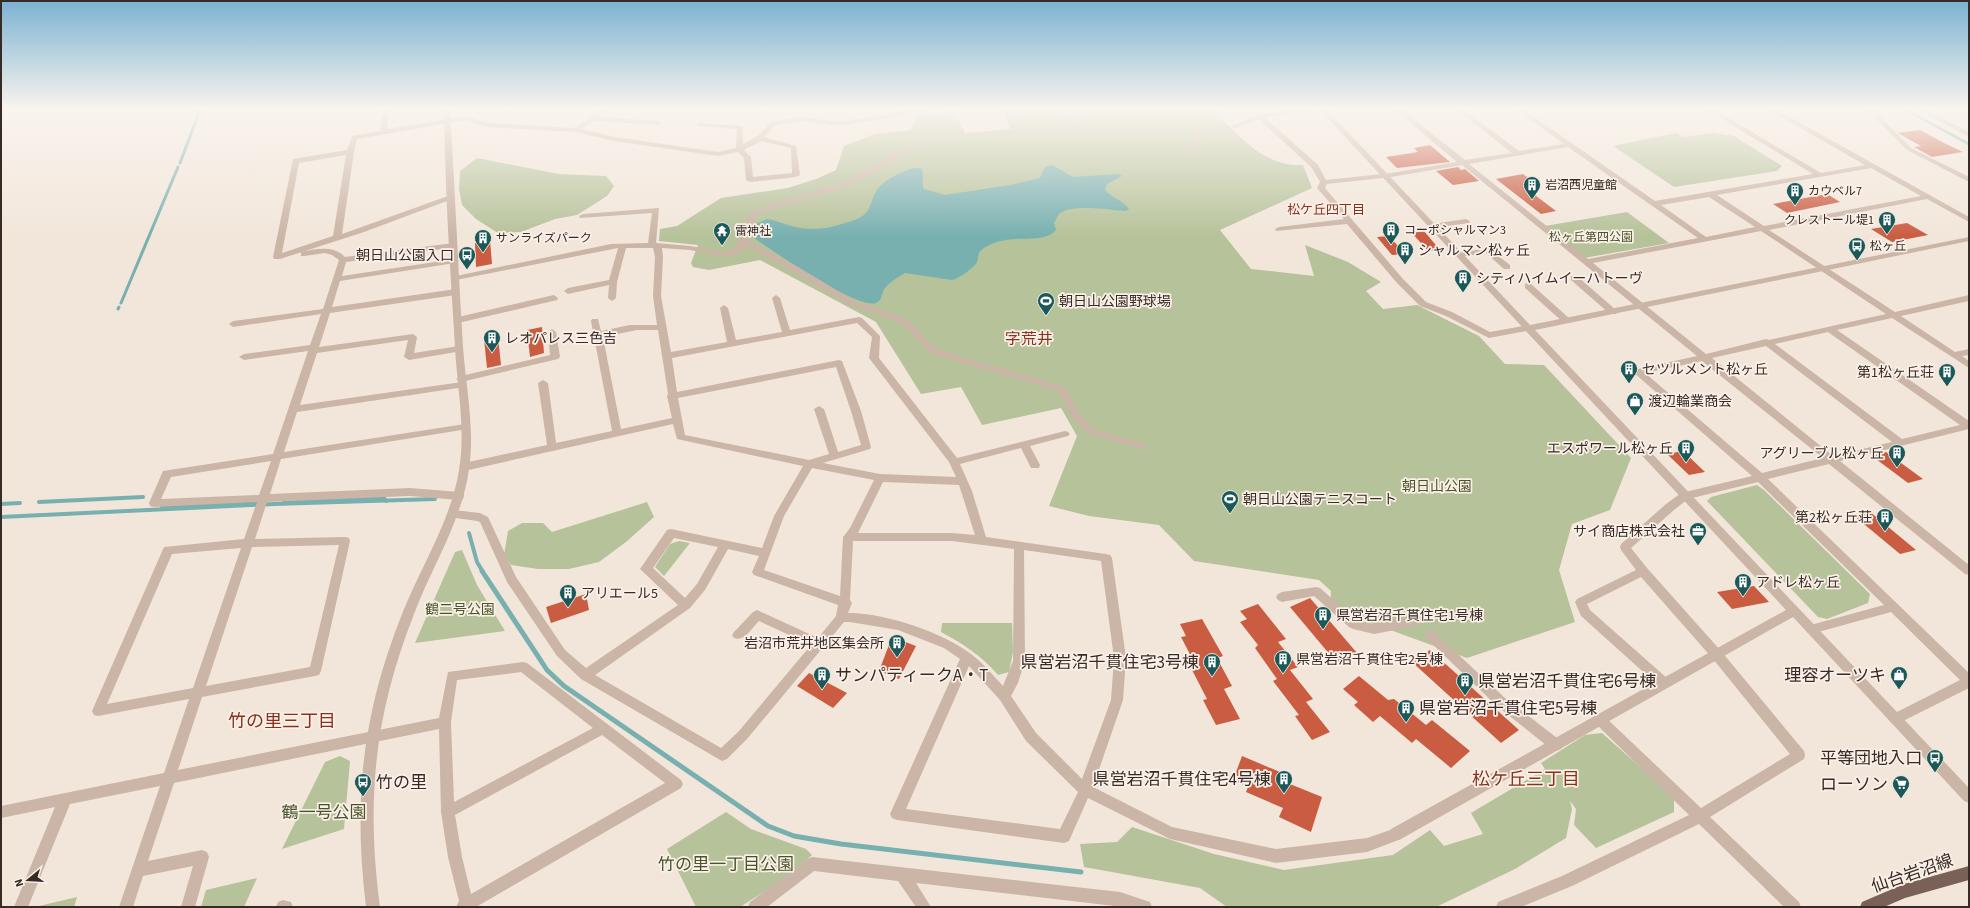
<svg xmlns="http://www.w3.org/2000/svg" width="1970" height="908" viewBox="0 0 1970 908" font-family="'Source Sans 3','Noto Sans JP',sans-serif">
<style>
.green{fill:#b6c29a}
.water{fill:#78b0b0}
.lines{fill:none;stroke-linecap:round;stroke-linejoin:round}
.stream-far2{stroke:#78b0b0;stroke-width:3}
.stream-far1{stroke:#78b0b0;stroke-width:4}
.stream{stroke:#78b0b0;stroke-width:5}
.building{fill:#ca5c41}
.minor{fill:#cbb5a6;fill-rule:evenodd}
.tertiary{fill:#cbb5a6;fill-rule:evenodd}
.primary{fill:#796158;fill-rule:evenodd}
.labels{text-anchor:middle;stroke-width:3.5;stroke-linejoin:round;paint-order:stroke}
.far-poi-label{font-size:12px;fill:#362b27;stroke:#faf0e7;text-anchor:start}
.far-park-label{font-size:12px;fill:#48552a;stroke:#faf0e7}
.far-neighbourhood-label{font-size:13px;fill:#88321e;stroke:#faf0e7}
.poi-label{font-size:14px;fill:#362b27;stroke:#faf0e7;text-anchor:start}
.park-label{font-size:14px;fill:#48552a;stroke:#faf0e7}
.quarter-label{font-size:16px;fill:#88321e;stroke:#faf0e7}
.near-poi-label{font-size:17px;fill:#362b27;stroke:#faf0e7;text-anchor:end}
.near-park-label{font-size:17px;fill:#48552a;stroke:#faf0e7}
.near-street-label{font-size:17px;fill:#362b27;stroke:#faf0e7}
.near-neighbourhood-label{font-size:18px;fill:#88321e;stroke:#faf0e7}
</style>
<rect width="100%" height="100%" fill="#f2e6da"/>
<!-- green -->
<g class="green">
<path d="M1003,110H1218L1219,116C1243,140 1266,167 1303,165L1312,188L1220,230L1251,269L1314,276L1305,245L1348,262L1381,282L1366,291L1383,309L1417,305L1479,336L1505,364L1544,365L1631,458L1610,510L1572,524L1559,570L1575,622L1467,658L1330,608L1331,591L1319,580L1194,561L1159,525L1089,516L1049,506L1077,436L1061,408L982,425L961,387L921,394L876,322L760,260L709,270L693,267L691,263L698,245L659,241L660,229L677,226L721,198L788,188L816,179L836,170L844,146L875,134L911,130L916,116L954,111L965,133L1010,129Z"/>
<path d="M1676,133L1684,137L1713,133L1734,136L1782,166L1777,171L1674,187L1613,146Z"/>
<path d="M477,158L559,174L606,176L614,186L607,196L577,215L555,219L521,232L498,233L476,219L462,205L459,189L460,171Z"/>
<path d="M1627,212L1669,243L1584,258L1545,226Z"/>
<path d="M1757,485L1764,490L1870,594L1868,603L1827,619L1818,617L1707,501L1711,497Z"/>
<path d="M647,502L654,517L626,542L599,562L569,569H538L511,565L504,555L508,531L522,523H543L552,532Z"/>
<path d="M679,541L690,543L664,576L655,567L670,544Z"/>
<path d="M462,550L477,585L505,631L415,643L455,552Z"/>
<path d="M942,623H1012L1013,652L1009,672L998,675C982,656 963,644 941,632Z"/>
<path d="M1602,733L1674,797V812L1596,848L1574,825L1576,809L1570,801L1572,809L1566,838L1515,869L1436,907H1227L1200,888L1084,867L1080,844L1117,842L1132,827L1214,854L1284,870L1393,855L1430,830L1444,846L1483,834L1471,813L1545,769L1541,763L1585,735Z"/>
<path d="M340,756L350,761L344,829L282,849L325,762Z"/>
<path d="M726,812L751,829L806,849L812,855L778,883L740,907H696L667,849Z"/>
<path d="M257,878L244,907H201L206,890Z"/>
<path d="M77,897L74,907H35Z"/>
</g>
<!-- water -->
<path class="water" d="M1052,165L1073,177L1119,174L1122,176L1107,184L1105,190C1112,198 1123,200 1129,209L1126,211C1111,210 1071,203 1059,214C1057,216 1056,220 1054,223L1056,230C1044,244 1015,235 997,242C991,244 982,248 979,253C978,256 978,260 977,262C974,268 958,279 952,280L905,273C898,277 890,282 885,288C881,293 883,300 876,303C858,310 773,251 754,238L756,224L767,219C775,220 781,223 788,225C808,231 825,230 845,223C851,221 860,219 865,214C871,208 872,197 877,190C882,181 912,164 922,169C924,176 921,182 924,189L945,195L1010,185L1040,178L1045,167Z"/>
<g class="lines">
<!-- stream-far2 -->
<g class="stream-far2">
<path d="M1906,110L1969,144"/>
<path d="M180,163L200,110"/>
<path d="M121,303L178,167"/>
<path d="M118,309L119,307"/>
</g>
<!-- stream-far1 -->
<g class="stream-far1">
<path d="M284,501L384,498L386,501"/>
<path d="M39,502L143,497"/>
<path d="M1,504L20,503"/>
<path d="M162,507L262,502"/>
<path d="M1,517L274,504L435,499"/>
<path d="M469,533L477,562L483,572"/>
</g>
<!-- stream -->
<path class="stream" d="M482,571L547,670L564,686L768,826L794,836L841,844L1081,872"/>
</g>
<!-- building -->
<g class="building">
<path d="M1920,130L1944,143L1963,152L1932,157L1914,147L1921,146L1898,133Z"/>
<path d="M1430,145L1450,162L1397,168L1386,157L1418,152L1414,148Z"/>
<path d="M1458,167L1461,170L1465,169L1479,181L1453,185L1436,171Z"/>
<path d="M1523,174L1536,184L1523,186L1556,211L1541,214L1496,179Z"/>
<path d="M1827,194L1840,202L1787,213L1773,204Z"/>
<path d="M1907,223L1928,235L1892,242L1871,229Z"/>
<path d="M1424,231L1440,250L1428,251L1412,233Z"/>
<path d="M1389,236L1405,254L1392,255L1377,237Z"/>
<path d="M490,240L492,264L476,267L475,243Z"/>
<path d="M542,327L544,353L530,357L527,330Z"/>
<path d="M498,336L501,365L487,368L484,339Z"/>
<path d="M1683,451L1705,472L1689,475L1667,454Z"/>
<path d="M1886,452L1923,479L1908,483L1872,456Z"/>
<path d="M1869,511L1916,550L1900,554L1853,515Z"/>
<path d="M1754,586L1769,602L1732,609L1717,592Z"/>
<path d="M586,594L589,610L551,623L546,607Z"/>
<path d="M1310,598L1357,653L1336,662L1290,607Z"/>
<path d="M1258,604L1286,639L1278,642L1298,667L1290,670L1313,699L1306,702L1330,732L1312,740L1295,716L1299,715L1273,681L1277,679L1255,648L1258,645L1240,622L1247,619L1240,611Z"/>
<path d="M1202,619L1223,656L1217,658L1232,686L1224,689L1240,719L1216,725L1203,700L1207,699L1191,668L1195,664L1181,637L1186,636L1180,624Z"/>
<path d="M892,637L916,646L899,679L879,671Z"/>
<path d="M1430,650L1519,730L1501,743L1412,662Z"/>
<path d="M809,673L847,693L833,708L797,686Z"/>
<path d="M1359,676L1388,700L1394,699L1426,725L1432,720L1470,751L1451,768L1416,739L1412,743L1380,716L1373,722L1354,705L1358,702L1343,689Z"/>
<path d="M1242,756L1287,775L1285,782L1322,797L1311,832L1279,817L1283,808L1246,792L1248,787L1237,782L1239,777L1235,775Z"/>
</g>
<g class="lines">
<!-- minor -->
<g class="minor">
<path d="M383,110H389L387,129L466,116L488,123L575,128L600,110H607L598,117L658,121L661,123L658,125L593,121L582,129L614,137L718,152L736,148L737,129L699,126L697,125V123L743,126V144L758,136L771,122L773,121L804,117L832,121H845L913,110H928L925,112L845,125H832L804,121L775,125L764,137L796,146L800,175L796,177L750,182L746,180L744,158L738,152L718,156L614,141L576,132L487,127L466,120L357,139L354,152L342,234L448,196H454L455,198L364,232L280,259H274L273,257L293,159L347,150L352,136L380,131ZM761,141L791,148L792,173L753,177L751,157L744,150ZM346,155L333,236L282,253L299,163Z"/>
<path d="M1060,110C1071,110 1073,116 1077,126L1076,127H1072L1066,116Z"/>
<path d="M1295,110H1317L1314,112L1264,117L1318,165L1326,180L1391,173L1457,162L1395,110H1402L1465,160L1512,153L1457,110H1464L1519,151L1564,144L1517,110H1524L1655,201L1813,174L1707,110H1715L1821,173L1865,165L1769,110H1777L1969,217V222L1927,199L1769,230L1895,312L1969,295V301L1901,316L1955,352L1969,349V355L1962,356L1969,361V368L1892,318L1837,330L1969,421V429L1840,461L1969,565V575L1965,574L1829,464L1768,479L1969,673V688L1899,723L1895,724L1891,723L1889,719L1891,715L1960,680L1891,612L1811,634L1807,632L1805,629L1807,626L1884,605L1758,482L1688,499L1674,510L1631,548L1647,568L1721,651L1804,751L1805,755L1804,759L1710,817L1799,902L1801,907H1784L1699,824L1572,886L1521,907H1496L1498,902L1562,876L1689,815L1595,723L1593,719L1595,715L1599,714L1603,715L1701,808L1790,754L1713,659L1641,577L1587,604L1590,610L1668,679L1670,683L1668,687L1664,688L1660,687L1581,616L1575,602L1577,599L1636,570L1621,550L1620,547L1621,544L1666,504L1681,493L1752,476L1633,372L1638,369L1697,356L1462,165L1391,177L1327,184L1325,188L1403,279L1426,302L1452,312L1490,332L1529,325L1532,326L1533,328L1532,330L1489,338L1446,316L1420,306L1397,283L1347,224L1276,231L1275,229L1279,227L1344,219L1317,188L1320,182L1312,168L1259,119L1235,128L1230,127L1257,115ZM1568,147L1698,238L1588,259L1469,164ZM1871,168L1921,196L1764,226L1717,195ZM1709,197L1755,227L1706,237L1661,205ZM1761,231L1886,314L1769,340L1766,339L1706,354L1593,263ZM1828,332L1960,425L1902,439L1775,344ZM1766,346L1892,442L1833,456L1712,358ZM1702,361L1823,458L1762,473L1645,373Z"/>
<path d="M1867,110H1874L1911,148L1969,177V182L1907,150Z"/>
<path d="M1201,131L1206,132C1202,142 1195,151 1183,149V147L1195,141Z"/>
<path d="M918,142L923,143L873,173L844,187L757,214L747,240L798,267L853,300L902,317L911,322L930,343L939,350L1065,387L1081,416L1094,429L1146,444L1147,446L1146,448L1142,449L1088,433L1074,420L1058,391L933,354L924,347L905,326L896,321L847,304L792,271L745,245L741,253L727,257L690,250L662,248L663,257L661,296L671,352L727,342L720,308L724,305L728,308L736,340L782,332L772,298L776,295L780,298L790,330L859,317L862,318L880,336L879,358L957,458L1065,431L1068,432L1070,434L1068,436L1030,446L1040,465L1039,468H1031L1021,448L960,464L972,491L986,537L1106,554L1110,555L1112,558L1126,658L1123,700L1093,787L1172,827L1276,849L1367,838L1396,828L1401,829L1403,834L1401,839L1367,852L1276,863L1170,839L1088,798L1069,841L1064,843L897,820L892,818L890,814L960,659L944,648L898,630L850,622H844L747,739L727,759L722,761L581,679L557,656L507,582L480,522L477,521L449,517L448,514L449,511L453,510L480,513L488,517L516,577L565,650L586,668L678,605L640,569L667,530L671,529L762,548L774,516L803,466L677,439L673,424L464,471L459,467L464,463L547,445L538,383L543,380L548,383L556,443L612,431L591,321L592,319H598L601,331L630,325H657L653,296L655,257L653,248H626L617,282L616,298L612,301L608,298L609,285L568,294L564,291L568,288L609,280L618,248L456,280L452,278L456,276L611,244L648,243L652,213L580,218L579,216L583,214L659,208L656,243L690,246L726,252L735,249L751,211L839,184ZM857,323L872,337L869,358L949,462L956,477L880,474L823,463L870,449L871,447L861,411L842,361L839,360L677,392L672,358ZM637,330H658L668,394L667,396L672,418L621,429L603,337ZM836,367L851,411L861,445L838,452L824,409L819,406L814,409L829,454L809,460L685,435L678,398ZM812,468L874,480L850,528L843,537L840,596L764,570L784,516ZM883,482L959,485L975,535L952,533H858ZM674,538L718,547L697,584L685,598L653,568ZM853,541H952L1014,549L1013,661L1003,686C993,675 983,663 971,654C945,633 882,612 848,613L852,603L850,600ZM728,549L759,556L752,572L754,575L838,605L836,616L818,638L757,610L753,612L734,632L732,635L734,638C744,642 752,628 759,621L811,645L739,731L721,748L595,675L690,608L705,590ZM1024,550L1101,561L1114,658L1111,700L1082,779L1036,733L1011,696L1018,683L1025,661ZM969,666L1000,700L1026,741L1078,792L1060,829L906,809Z"/>
<path d="M1466,219L1470,221L1469,223L1432,228L1428,226L1432,224Z"/>
<path d="M454,243H457V247L346,262L342,276L455,259L459,261L455,263L340,281L332,307L456,289L460,292L456,295L330,313L319,347L413,334L417,337L414,353L459,346L463,349L462,351L409,360L404,357L408,340L317,353L300,405L462,382L467,385L465,387L297,412L284,452L465,424L468,425L470,427L468,429L281,459L270,494L410,488L459,492L463,493L464,496L463,499L459,500L410,496L267,502L255,539L345,537L349,538L350,541L321,671L319,675L315,676L202,697L178,770L439,718L448,672L523,662L527,663L681,780L683,784L681,788L476,907H456L459,901L448,857L441,812L439,729L174,783L148,861L202,850L207,852L209,857L195,907H181L193,866L143,876L133,907H119L160,786L70,804L28,907H14L55,807L1,818V806L164,773L189,699L98,716L94,715L92,711L164,547L244,539L257,502L154,507L150,506L149,503L163,471L273,454L308,351L244,360L239,357L244,354L310,345L321,314L233,327L229,324L233,321L323,309L339,260L332,255L325,253L304,256H301V252C316,249 333,245 345,257ZM271,461L259,495L161,499L171,477ZM339,545L310,667L206,686L252,547ZM241,548L193,688L107,704L172,554ZM521,672L593,728L454,802L451,722L457,680ZM602,735L665,783L471,894L462,857L455,815Z"/>
<path d="M1488,248L1510,265V269H1504L1486,253L1459,257L1455,255L1459,253Z"/>
<path d="M1571,276H1577L1616,310L1617,312L1616,314H1610L1571,280Z"/>
<path d="M1528,283L1531,284L1570,319L1571,321L1570,323H1564L1525,288V284Z"/>
<path d="M554,295L558,298L557,300L458,323L454,320L458,317Z"/>
<path d="M552,329L556,332L560,357L558,359L461,382L456,379L461,376L550,355L548,332Z"/>
<path d="M1316,587L1320,588L1356,620L1374,624L1416,616L1420,618L1422,621L1420,624L1416,626L1374,634L1353,629L1349,627L1314,596L1282,602L1278,600L1276,597L1278,594L1282,592Z"/>
<path d="M1430,630L1434,632L1505,698L1561,741L1562,745L1561,749L1556,751L1551,749L1497,706L1426,638L1424,635L1426,632Z"/>
<path d="M812,857L1120,892L1150,902L1152,907H1123L916,883L931,907H916L898,881L814,871L767,907H748L750,902L807,859Z"/>
<path d="M283,900L291,902L293,907H276L278,902Z"/>
</g>
<!-- tertiary -->
<g class="tertiary">
<path d="M444,110H450C455,189 458,268 463,347C466,387 475,429 469,469C462,521 432,566 414,614C374,716 366,800 380,907H366C353,799 362,715 402,614C421,566 451,521 459,470C466,429 457,387 455,347C450,268 445,189 444,110Z"/>
<path d="M1320,110H1327L1530,325L1969,237V241L1535,330L1969,788V803L1964,801L1793,617L1401,839L1396,840L1391,839L1389,834L1391,829L1786,610Z"/>
<path d="M1919,110H1927L1969,132V137Z"/>
</g>
<!-- primary -->
<path class="primary" d="M1969,866V880L1905,898L1884,907H1860L1862,902L1904,884Z"/>
</g>
<!-- sky -->
<linearGradient id="sky" x2="0" y2="1"><stop stop-color="#7bb2d2"/><stop offset="0.46" stop-color="#f9f4ee"/><stop offset="1" stop-color="#f9f4ee" stop-opacity="0"/></linearGradient>
<rect width="1970" height="237" fill="url(#sky)"/>
<!-- icons -->
<defs>
<symbol id="building-pin" viewBox="-11 -11 22 30"><path d="M0 17L-7.5 6A9.5 9.5 0 1 1 7.5 6Z" fill="#1b5859" stroke="#faf0e7"/><path d="M-4-6H4V6H1V3H-1V6H-4ZM-2.5-4.3h1.7v1.8h-1.7ZM.8-4.3h1.7v1.8H.8ZM-2.5-1h1.7V.8h-1.7ZM.8-1h1.7V.8H.8Z" fill="#fff"/></symbol>
<symbol id="temple-pin" viewBox="-11 -11 22 30"><path d="M0 17L-7.5 6A9.5 9.5 0 1 1 7.5 6Z" fill="#1b5859" stroke="#faf0e7"/><path d="M0-6L5-2H3V0L6.5 2.5H4V6H1.5V3h-3V6H-4V2.5H-6.5L-3 0V-2H-5Z" fill="#fff"/></symbol>
<symbol id="bus-pin" viewBox="-11 -11 22 30"><path d="M0 17L-7.5 6A9.5 9.5 0 1 1 7.5 6Z" fill="#1b5859" stroke="#faf0e7"/><path d="M-5-6H5V4H4V6H2V4H-2V6H-4V4H-5ZM-3.5-4V0h7V-4ZM-3.5 1.2v1.5H-2V1.2ZM2 1.2v1.5H3.5V1.2Z" fill="#fff"/></symbol>
<symbol id="stadium-pin" viewBox="-11 -11 22 30"><path d="M0 17L-7.5 6A9.5 9.5 0 1 1 7.5 6Z" fill="#1b5859" stroke="#faf0e7"/><path d="M0-5a6.5 5 0 1 0 0 10a6.5 5 0 1 0 0-10ZM-3.5-1.8h7v3.6h-7Z" fill="#fff"/></symbol>
<symbol id="shop-pin" viewBox="-11 -11 22 30"><path d="M0 17L-7.5 6A9.5 9.5 0 1 1 7.5 6Z" fill="#1b5859" stroke="#faf0e7"/><path d="M-5-2.5h2.3a2.7 3.5 0 0 1 5.4 0H5L5.5 6h-11ZM-1.5-2.5h3a1.5 2.3 0 0 0-3 0Z" fill="#fff"/></symbol>
<symbol id="office-pin" viewBox="-11 -11 22 30"><path d="M0 17L-7.5 6A9.5 9.5 0 1 1 7.5 6Z" fill="#1b5859" stroke="#faf0e7"/><path d="M-6-3h4V-5.5h4V-3h4V5H-6ZM-1-4.5V-3h2v-1.5ZM-6 0V1H6V0Z" fill="#fff"/></symbol>
<symbol id="supermarket-pin" viewBox="-11 -11 22 30"><path d="M0 17L-7.5 6A9.5 9.5 0 1 1 7.5 6Z" fill="#1b5859" stroke="#faf0e7"/><path d="M-6-5.5h2.5l.6 2H6L4.5 2H-2.5L-4.4-4H-6ZM-1.5 3.2a1.3 1.3 0 1 0 .1 0ZM3 3.2a1.3 1.3 0 1 0 .1 0Z" fill="#fff"/></symbol>
</defs>
<g fill-rule="evenodd">
<use href="#building-pin" x="1522" y="175" width="20" height="27"/>
<use href="#building-pin" x="1785" y="181" width="20" height="27"/>
<use href="#building-pin" x="1877" y="210" width="20" height="27"/>
<use href="#building-pin" x="1381" y="220" width="20" height="27"/>
<use href="#temple-pin" x="712" y="221" width="20" height="27"/>
<use href="#building-pin" x="473" y="228" width="20" height="27"/>
<use href="#bus-pin" x="1847" y="236" width="20" height="27"/>
<use href="#building-pin" x="1395" y="240" width="20" height="27"/>
<use href="#bus-pin" x="457" y="245" width="20" height="27"/>
<use href="#building-pin" x="1453" y="268" width="20" height="27"/>
<use href="#stadium-pin" x="1036" y="291" width="20" height="27"/>
<use href="#building-pin" x="482" y="328" width="20" height="27"/>
<use href="#building-pin" x="1619" y="359" width="20" height="27"/>
<use href="#building-pin" x="1937" y="362" width="20" height="27"/>
<use href="#shop-pin" x="1625" y="391" width="20" height="27"/>
<use href="#building-pin" x="1676" y="438" width="20" height="27"/>
<use href="#building-pin" x="1887" y="443" width="20" height="27"/>
<use href="#stadium-pin" x="1220" y="489" width="20" height="27"/>
<use href="#building-pin" x="1875" y="507" width="20" height="27"/>
<use href="#office-pin" x="1688" y="521" width="20" height="27"/>
<use href="#building-pin" x="1733" y="572" width="20" height="27"/>
<use href="#building-pin" x="558" y="583" width="20" height="27"/>
<use href="#building-pin" x="1313" y="605" width="20" height="27"/>
<use href="#building-pin" x="887" y="633" width="20" height="27"/>
<use href="#building-pin" x="1273" y="649" width="20" height="27"/>
<use href="#building-pin" x="1202" y="652" width="20" height="27"/>
<use href="#building-pin" x="812" y="665" width="20" height="27"/>
<use href="#shop-pin" x="1889" y="665" width="20" height="27"/>
<use href="#building-pin" x="1455" y="671" width="20" height="27"/>
<use href="#building-pin" x="1396" y="698" width="20" height="27"/>
<use href="#bus-pin" x="1925" y="748" width="20" height="27"/>
<use href="#building-pin" x="1274" y="769" width="20" height="27"/>
<use href="#bus-pin" x="353" y="772" width="20" height="27"/>
<use href="#supermarket-pin" x="1891" y="774" width="20" height="27"/>
</g>
<g class="labels">
<!-- far-poi labels -->
<g class="far-poi-label">
<text x="1545" y="189">岩沼西児童館</text>
<text x="1808" y="195">カウベル7</text>
<text x="1874" y="224" text-anchor="end">クレストール堤1</text>
<text x="1404" y="234">コーポシャルマン3</text>
<text x="735" y="235">雷神社</text>
<text x="496" y="242">サンライズパーク</text>
<text x="1870" y="250">松ヶ丘</text>
</g>
<!-- far-park labels -->
<g class="far-park-label">
<text x="1591" y="241">松ヶ丘第四公園</text>
</g>
<!-- far-neighbourhood labels -->
<g class="far-neighbourhood-label">
<text x="1326" y="214">松ケ丘四丁目</text>
</g>
<!-- poi labels -->
<g class="poi-label">
<text x="1418" y="255">シャルマン松ヶ丘</text>
<text x="454" y="260" text-anchor="end">朝日山公園入口</text>
<text x="1476" y="283">シティハイムイーハトーヴ</text>
<text x="1059" y="306">朝日山公園野球場</text>
<text x="505" y="343">レオパレス三色吉</text>
<text x="1642" y="374">セツルメント松ヶ丘</text>
<text x="1934" y="377" text-anchor="end">第1松ヶ丘荘</text>
<text x="1648" y="406">渡辺輪業商会</text>
<text x="1673" y="453" text-anchor="end">エスポワール松ヶ丘</text>
<text x="1884" y="458" text-anchor="end">アグリーブル松ヶ丘</text>
<text x="1243" y="504">朝日山公園テニスコート</text>
<text x="1872" y="522" text-anchor="end">第2松ヶ丘荘</text>
<text x="1685" y="536" text-anchor="end">サイ商店株式会社</text>
<text x="1756" y="587">アドレ松ヶ丘</text>
<text x="581" y="598">アリエール5</text>
<text x="1336" y="620">県営岩沼千貫住宅1号棟</text>
<text x="884" y="648" text-anchor="end">岩沼市荒井地区集会所</text>
<text x="1296" y="664">県営岩沼千貫住宅2号棟</text>
</g>
<!-- park labels -->
<g class="park-label">
<text x="1437" y="491">朝日山公園</text>
<text x="460" y="614">鶴二号公園</text>
</g>
<!-- quarter labels -->
<g class="quarter-label">
<text x="1029" y="344">字荒井</text>
</g>
<!-- near-poi labels -->
<g class="near-poi-label">
<text x="1199" y="668">県営岩沼千貫住宅3号棟</text>
<text x="835" y="681" text-anchor="start">サンパティークA・T</text>
<text x="1886" y="681">理容オーツキ</text>
<text x="1478" y="687" text-anchor="start">県営岩沼千貫住宅6号棟</text>
<text x="1419" y="714" text-anchor="start">県営岩沼千貫住宅5号棟</text>
<text x="1922" y="764">平等団地入口</text>
<text x="1271" y="785">県営岩沼千貫住宅4号棟</text>
<text x="376" y="788" text-anchor="start">竹の里</text>
<text x="1888" y="790">ローソン</text>
</g>
<!-- near-park labels -->
<g class="near-park-label">
<text x="324" y="818">鶴一号公園</text>
<text x="726" y="870">竹の里一丁目公園</text>
</g>
<!-- near-street labels -->
<g class="near-street-label">
<text transform="translate(1912 873) rotate(-19)" y="6">仙台岩沼線</text>
</g>
<!-- near-neighbourhood labels -->
<g class="near-neighbourhood-label">
<text x="282" y="727">竹の里三丁目</text>
<text x="1526" y="785">松ケ丘三丁目</text>
</g>
</g>
<!-- border -->
<rect width="1970" height="908" fill="none" stroke="#362b27" stroke-width="4"/>
<!-- north arrow -->
<g transform="translate(28 880) rotate(252)" stroke="#faf0e7" stroke-width="3" paint-order="stroke">
<path d="M0-3L7 15L0 10L-7 15Z" fill="#362b27"/>
<text y="-6" font-size="11" font-weight="bold" text-anchor="middle" fill="#362b27">N</text>
</g>
</svg>
